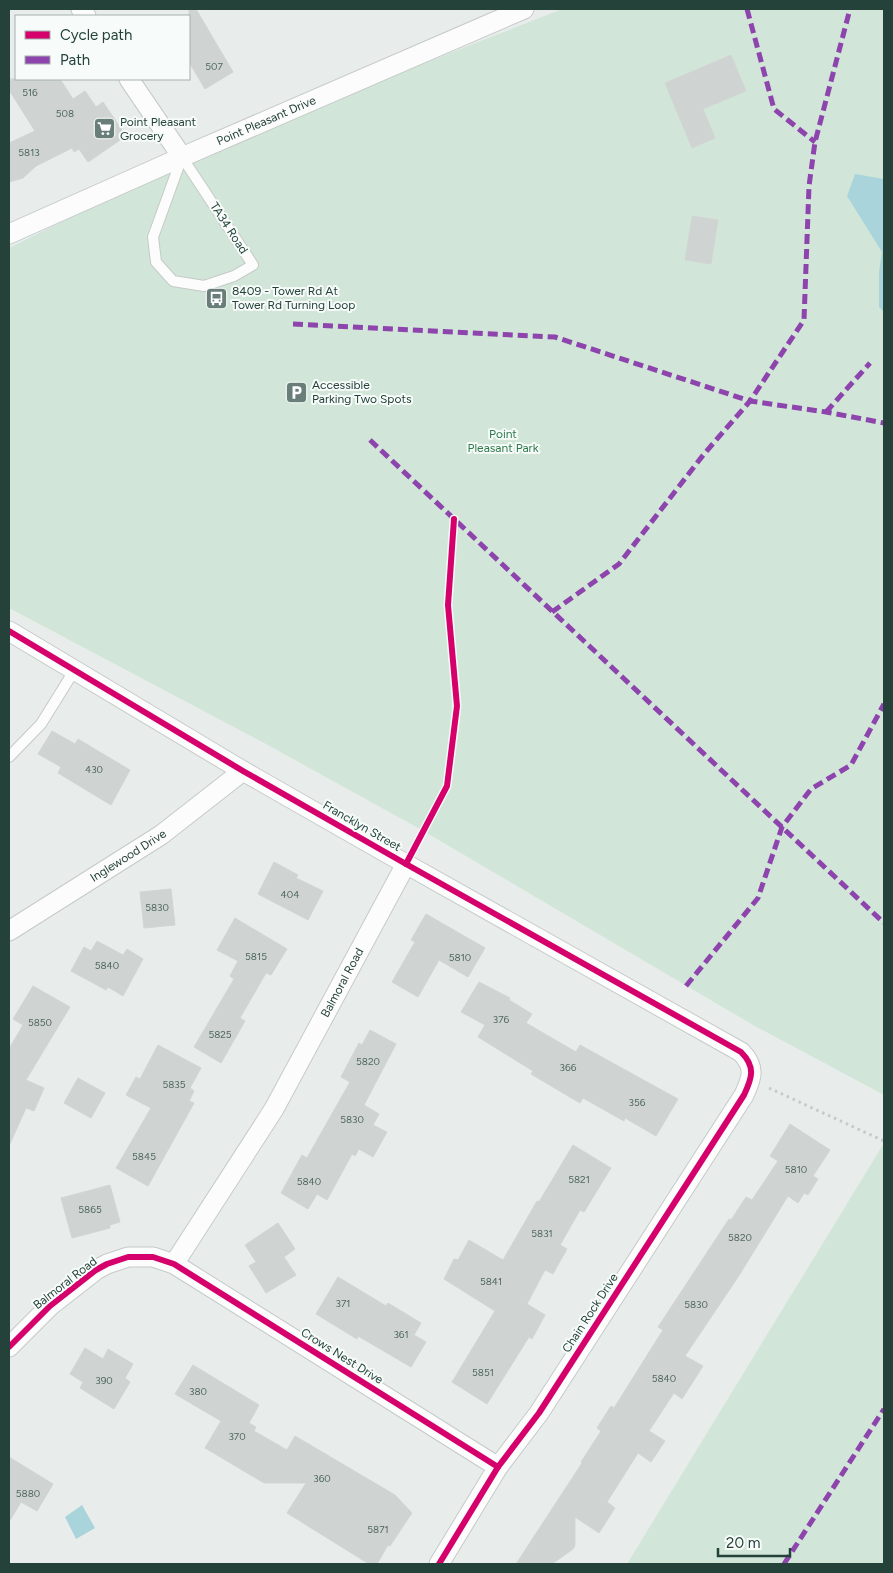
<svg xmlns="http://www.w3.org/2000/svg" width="893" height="1573" viewBox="0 0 893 1573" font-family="Figtree,sans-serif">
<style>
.green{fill:#d1e6d8}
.water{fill:#a9d4db}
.building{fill:#cfd4d2;stroke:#d1d6d4}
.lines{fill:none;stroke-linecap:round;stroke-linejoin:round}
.lane-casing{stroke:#c5cac8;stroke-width:12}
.street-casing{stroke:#c5cac8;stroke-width:21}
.path{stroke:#c3ccca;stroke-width:3;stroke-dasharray:2.5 4;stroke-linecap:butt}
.lane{stroke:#fcfcfc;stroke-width:10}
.street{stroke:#fcfcfc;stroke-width:19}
.quiet{stroke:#8e44ad;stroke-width:5;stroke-dasharray:10 5;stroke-linecap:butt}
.cycleway-casing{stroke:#f7fbf9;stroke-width:9}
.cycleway{stroke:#d6006c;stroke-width:6}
.labels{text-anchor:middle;stroke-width:4;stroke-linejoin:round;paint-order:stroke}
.number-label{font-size:10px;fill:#506761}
.street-label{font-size:12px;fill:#24423a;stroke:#f7fbf9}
.poi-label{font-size:12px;fill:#24423a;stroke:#f7fbf9;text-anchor:start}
.park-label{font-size:12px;fill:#2d7a4b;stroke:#f7fbf9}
</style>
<rect width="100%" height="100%" fill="#e8edeb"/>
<!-- green -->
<g class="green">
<path d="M562,9H884V1095L753,1025L420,829L264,743L9,608V248L216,145Z"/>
<path d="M884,1143V1564H627Z"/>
</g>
<!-- water -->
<g class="water">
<path d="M855,174L884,179V312L879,307V272L882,252L847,196Z"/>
<path d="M82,1505L95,1528L76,1539L65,1517Z"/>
</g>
<!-- building -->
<g class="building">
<path d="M189,9H196L233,72L205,89L189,62Z"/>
<path d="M731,55L746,91L703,109L715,138L692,148L665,83Z"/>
<path d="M9,79H60L73,99L85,91L96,107L103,102L126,136L88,162L79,149L74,152L72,148L36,166L23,178L9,182V143L35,131L9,90Z"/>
<path d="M692,216L718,220L711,264L685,260Z"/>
<path d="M52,731L75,744L78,739L130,770L111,805L58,773L61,767L38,754Z"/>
<path d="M274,862L298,875L296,878L323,891L308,920L258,894Z"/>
<path d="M171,889L175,925L144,928L140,892Z"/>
<path d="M426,914L485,948L468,977L439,960L418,997L392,982L415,942L411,940Z"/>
<path d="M235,918L287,949L271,975L266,973L240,1018L245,1021L221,1063L194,1047L234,979L230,976L238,961L217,950Z"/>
<path d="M97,941L123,955L127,949L143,959L123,996L108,987L106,990L71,971L84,947L91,951Z"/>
<path d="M479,982L510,998L509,1000L532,1014L526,1023L576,1052L580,1045L678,1099L656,1136L625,1118L624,1121L583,1098L580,1103L531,1074L533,1071L478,1037L485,1025L461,1012Z"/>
<path d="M33,986L70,1007L26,1080L44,1088L34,1111L26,1108L9,1146V1049L23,1025L13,1019Z"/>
<path d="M370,1030L396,1044L364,1105L379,1114L373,1125L387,1132L373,1157L359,1149L355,1156L352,1154L327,1200L317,1194L308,1209L281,1193L302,1155L307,1158L350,1082L341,1077L359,1043L362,1045Z"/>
<path d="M158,1045L201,1068L190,1088L194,1091L189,1101L194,1103L148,1186L116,1168L151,1108L126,1095L136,1077L140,1079Z"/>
<path d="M78,1078L105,1093L91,1118L64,1103Z"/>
<path d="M790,1124L830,1150L813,1176L818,1179L808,1195L804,1193L798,1203L788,1196L740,1274L685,1356L703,1366L682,1399L674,1393L649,1431L665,1441L651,1462L638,1453L607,1502L615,1508L599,1533L575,1517V1545L573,1549L552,1564H516L582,1463L581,1462L601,1431L597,1428L611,1406L614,1408L663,1330L658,1327L729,1219L731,1220L746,1197L752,1200L778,1161L770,1156Z"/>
<path d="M573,1145L611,1168L584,1212L580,1210L560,1245L567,1249L553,1274L545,1270L527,1304L545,1315L532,1339L529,1337L487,1404L452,1382L495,1311L444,1279L454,1259L458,1260L469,1240L503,1260L537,1201L539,1202Z"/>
<path d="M110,1185L120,1222L110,1225V1228L72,1238L61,1198Z"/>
<path d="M278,1223L295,1249L284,1257L296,1275L266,1293L249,1266L256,1262L245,1245Z"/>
<path d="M338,1277L386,1306L388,1303L421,1323L414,1335L426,1342L411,1367L358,1336L357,1339L316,1314Z"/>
<path d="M85,1348L103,1359L108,1349L133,1364L125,1378L130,1382L114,1409L80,1388L83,1382L70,1374Z"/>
<path d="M193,1365L259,1405L249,1423L256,1427L254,1431L287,1450L295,1436L395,1495L412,1513L390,1546L388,1545L377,1564H369L287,1513L306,1483H264L205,1448L221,1421L175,1394Z"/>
<path d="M9,1457L53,1484L37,1511L21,1502L9,1522Z"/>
</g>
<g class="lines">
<defs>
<g id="lane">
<path d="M182,157L253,265L234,276L204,286L173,281L156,262L153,237Z"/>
<path d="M9,757L41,724L74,671"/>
</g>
<g id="street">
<path d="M81,9L86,16"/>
<path d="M129,79L182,157"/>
<path id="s1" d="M9,234L182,157L524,9"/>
<path d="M9,631L243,771L406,864L741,1052C756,1067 752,1078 744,1095L539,1413L498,1467L439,1564"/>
<path id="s2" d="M9,931L161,835L243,771"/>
<path id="s3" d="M174,1264L274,1109L406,864"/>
<path d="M9,1347L50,1306L96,1270L107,1264L128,1257H153L174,1264L498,1467"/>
</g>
</defs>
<!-- lane casing -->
<use href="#lane" class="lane-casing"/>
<!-- street casing -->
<use href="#street" class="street-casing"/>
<!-- path -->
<path class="path" d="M769,1088L884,1141"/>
<!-- lane -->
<use href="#lane" class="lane"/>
<!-- street -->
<use href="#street" class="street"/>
<!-- quiet -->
<g class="quiet">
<path d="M747,9L774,109L815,142"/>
<path d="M293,324L555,337L750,401L826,412L884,423"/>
<path d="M826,412L870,363"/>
<path d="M370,440L884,923"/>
<path d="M552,612L619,564L704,454L750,401L804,320L809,186L815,142L850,9"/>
<path d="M686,986L758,898L782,827L811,789L851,765L884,704"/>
<path d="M784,1564L884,1409"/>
</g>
<defs>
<g id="cycleway">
<path d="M9,631L243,771L406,864L741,1052C756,1067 752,1078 744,1095L539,1413L498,1467L439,1564"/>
<path d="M406,864L447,786L457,706L448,605L454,519"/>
<path d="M9,1347L50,1306L96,1270L107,1264L128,1257H153L174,1264L498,1467"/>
</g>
</defs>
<!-- cycleway casing -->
<use href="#cycleway" class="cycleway-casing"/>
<!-- cycleway -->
<use href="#cycleway" class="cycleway"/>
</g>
<!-- icons -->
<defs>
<symbol id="supermarket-square" viewBox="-11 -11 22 22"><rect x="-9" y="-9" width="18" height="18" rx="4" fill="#697e78" stroke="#f7fbf9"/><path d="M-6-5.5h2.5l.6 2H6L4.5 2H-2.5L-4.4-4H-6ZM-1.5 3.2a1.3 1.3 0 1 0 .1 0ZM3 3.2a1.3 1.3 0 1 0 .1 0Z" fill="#fff"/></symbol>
<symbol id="bus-square" viewBox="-11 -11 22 22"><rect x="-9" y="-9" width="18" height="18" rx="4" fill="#697e78" stroke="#f7fbf9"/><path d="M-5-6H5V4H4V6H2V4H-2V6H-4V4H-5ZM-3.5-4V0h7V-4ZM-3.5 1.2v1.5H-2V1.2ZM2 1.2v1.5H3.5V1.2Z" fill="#fff"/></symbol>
<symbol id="parking-square" viewBox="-11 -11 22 22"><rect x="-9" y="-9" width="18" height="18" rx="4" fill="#697e78" stroke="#f7fbf9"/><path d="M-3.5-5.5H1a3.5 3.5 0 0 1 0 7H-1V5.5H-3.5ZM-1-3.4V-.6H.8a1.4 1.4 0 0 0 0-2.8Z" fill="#fff"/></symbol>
</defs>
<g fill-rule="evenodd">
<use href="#supermarket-square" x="92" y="116" width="25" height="25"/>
<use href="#bus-square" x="204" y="286" width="25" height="25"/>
<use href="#parking-square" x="284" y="380" width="25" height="25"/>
</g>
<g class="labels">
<!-- number labels -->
<g class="number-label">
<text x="214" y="70">507</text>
<text x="30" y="96">516</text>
<text x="65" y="117">508</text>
<text x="29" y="156">5813</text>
<text x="94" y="773">430</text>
<text x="290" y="898">404</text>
<text x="157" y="911">5830</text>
<text x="256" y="960">5815</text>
<text x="460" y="961">5810</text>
<text x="107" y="969">5840</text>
<text x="501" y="1023">376</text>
<text x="40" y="1026">5850</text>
<text x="220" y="1038">5825</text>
<text x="368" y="1065">5820</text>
<text x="568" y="1071">366</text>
<text x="174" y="1088">5835</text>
<text x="637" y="1106">356</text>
<text x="352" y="1123">5830</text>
<text x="144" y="1160">5845</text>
<text x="796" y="1173">5810</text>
<text x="579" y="1183">5821</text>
<text x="309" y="1185">5840</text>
<text x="90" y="1213">5865</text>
<text x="542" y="1237">5831</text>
<text x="740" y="1241">5820</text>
<text x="491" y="1285">5841</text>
<text x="343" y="1307">371</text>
<text x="696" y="1308">5830</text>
<text x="401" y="1338">361</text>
<text x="483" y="1376">5851</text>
<text x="664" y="1382">5840</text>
<text x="104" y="1384">390</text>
<text x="198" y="1395">380</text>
<text x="237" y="1440">370</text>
<text x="322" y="1482">360</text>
<text x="28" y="1497">5880</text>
<text x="378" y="1533">5871</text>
</g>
<!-- street labels -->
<g class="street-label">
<text dy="4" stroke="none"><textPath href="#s1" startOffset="281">Point Pleasant Drive</textPath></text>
<text transform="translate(229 228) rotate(57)" y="4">TA34 Road</text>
<text transform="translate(362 826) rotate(30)" y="4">Francklyn Street</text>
<text dy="4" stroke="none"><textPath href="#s2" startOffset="141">Inglewood Drive</textPath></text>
<text dy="4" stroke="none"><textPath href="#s3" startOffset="328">Balmoral Road</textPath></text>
<text transform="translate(65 1283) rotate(-38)" y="4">Balmoral Road</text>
<text transform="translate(590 1313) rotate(-57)" y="4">Chain Rock Drive</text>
<text transform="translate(342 1356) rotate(32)" y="4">Crows Nest Drive</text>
</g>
<!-- poi labels -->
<g class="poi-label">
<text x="120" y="126">Point Pleasant<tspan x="120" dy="14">Grocery</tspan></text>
<text x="232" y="295">8409 - Tower Rd At<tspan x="232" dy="14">Tower Rd Turning Loop</tspan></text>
<text x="312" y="389">Accessible<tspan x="312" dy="14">Parking Two Spots</tspan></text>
</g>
<!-- park labels -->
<g class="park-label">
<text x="503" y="438">Point<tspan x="503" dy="14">Pleasant Park</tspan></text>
</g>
</g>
<!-- border -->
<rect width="893" height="1573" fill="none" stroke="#24423a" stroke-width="20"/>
<!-- legend -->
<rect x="15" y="15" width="175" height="65" fill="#f7fbf9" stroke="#a3b1ad"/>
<rect x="25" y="31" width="25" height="8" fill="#d6006c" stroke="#a3b1ad"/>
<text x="60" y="40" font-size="15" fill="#24423a">Cycle path</text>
<rect x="25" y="56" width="25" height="8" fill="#8e44ad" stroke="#a3b1ad"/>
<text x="60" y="65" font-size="15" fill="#24423a">Path</text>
<!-- scale -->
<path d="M718 1548v8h72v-8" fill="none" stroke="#24423a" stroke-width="2.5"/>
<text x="726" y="1548" font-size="15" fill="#24423a" stroke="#f7fbf9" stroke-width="4" paint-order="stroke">20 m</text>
</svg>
